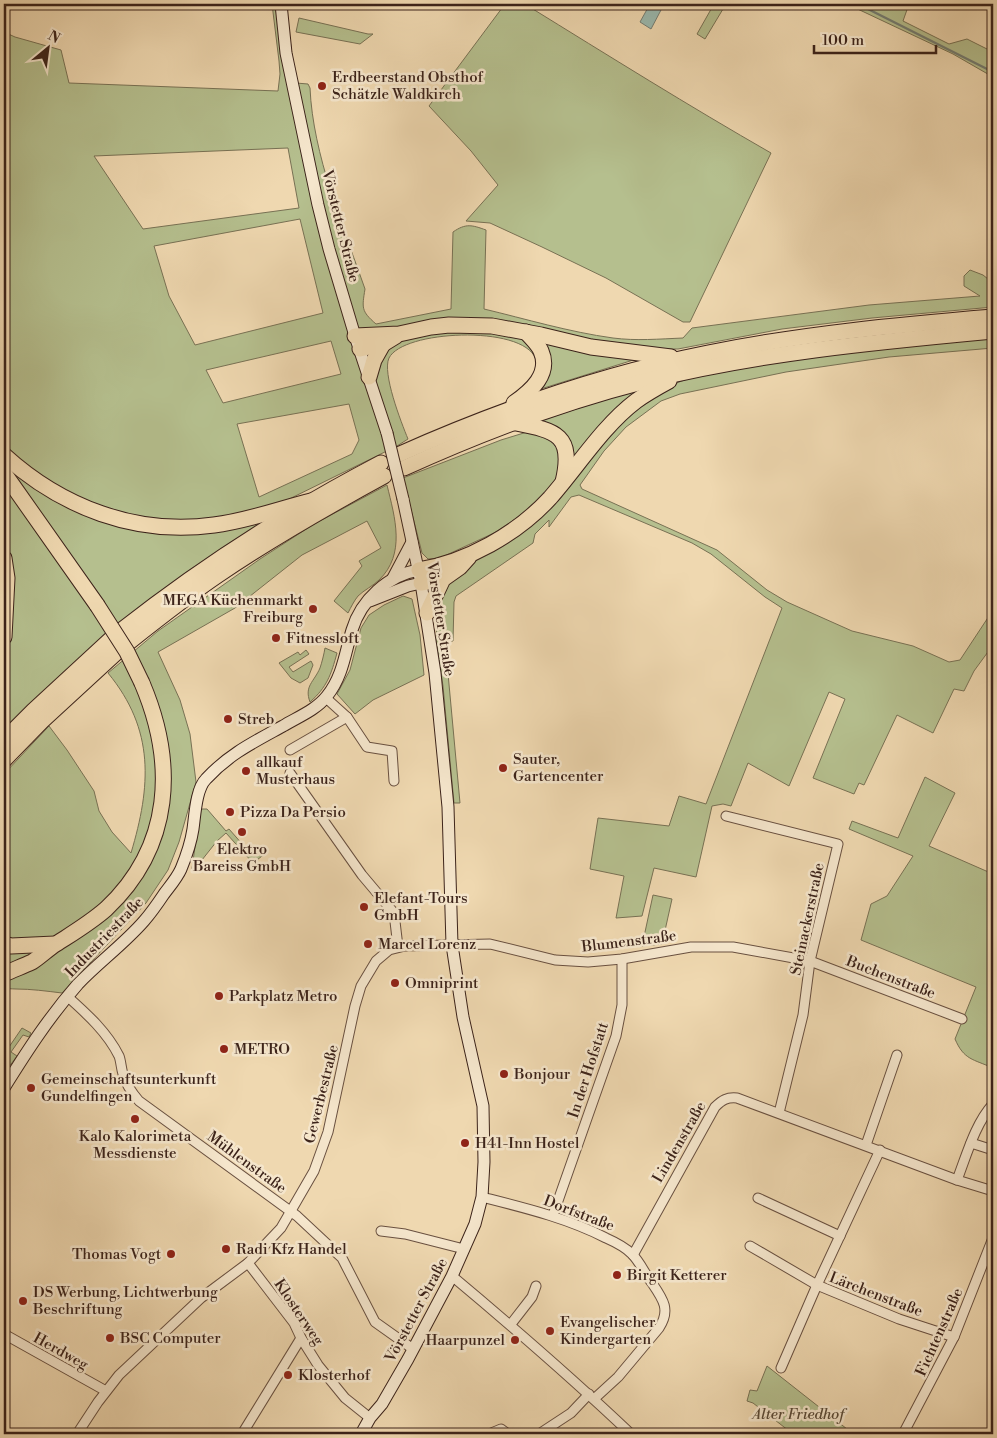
<svg xmlns="http://www.w3.org/2000/svg" width="997" height="1438" viewBox="0 0 997 1438" font-family="'Libre Bodoni',serif">
<style>
.green{fill:#b5bf8e;stroke:#787154;fill-rule:evenodd}
.water{fill:#9ab9af;stroke:#747d73}
.lines{fill:none;stroke-linecap:round;stroke-linejoin:round}
.stream{stroke:#747d73;stroke-width:2.5}
.street-casing{stroke:#695040;stroke-width:11}
.secondary-casing{stroke:#3c231a;stroke-width:13}
.highway-casing{stroke:#3c231a;stroke-width:17}
.street{stroke:#f5e6cc;stroke-width:9}
.secondary{stroke:#f5e6cc;stroke-width:11}
.highway{stroke:#efd8b0;stroke-width:15}
.secondary-bridge-casing{stroke:#3c231a;stroke-width:13;stroke-linecap:butt}
.highway-bridge-casing{stroke:#3c231a;stroke-width:17;stroke-linecap:butt}
.secondary-bridge{stroke:#f5e6cc;stroke-width:11}
.highway-bridge{stroke:#efd8b0;stroke-width:15}
.poi-dot{fill:#8f2418;stroke:#f5e6cc;stroke-width:2}
.labels{text-anchor:middle;stroke-width:5;stroke-linejoin:round;paint-order:stroke}
.poi-label{font-size:15px;fill:#3c231a;stroke:#f5e6cc;text-anchor:start}
.street-label{font-size:15px;fill:#3c231a;stroke:#f5e6cc}
.park-label{font-size:15px;font-style:italic;fill:#5a4a37;stroke:#f5e6cc}
</style>
<rect width="100%" height="100%" fill="#efd8b0"/>
<filter id="stains"><feTurbulence type="fractalNoise" baseFrequency=".004" numOctaves="4"/><feColorMatrix values="0 0 0 0 .2 0 0 0 0 .09 0 0 0 0 .02 0 0 0 .5 -.17"/></filter>
<radialGradient id="worn" r=".72"><stop offset=".6" stop-color="#630" stop-opacity="0"/><stop offset="1" stop-color="#630" stop-opacity=".3"/></radialGradient>
<!-- green -->
<g class="green">
<path d="M272,4H285L296,83L308,84L310,88C313,155 343,226 365,289C362,308 361,311 376,324L451,309L453,232C466,223 472,225 486,230L484,309C526,319 569,332 613,338C636,341 659,339 683,338L692,328L869,305L980,296L964,286V276L970,270L983,275L993,283V307L872,318L782,329L678,349H654L643,357L515,397C520,393 525,389 529,384C532,381 533,377 534,374C557,324 405,326 389,358C382,373 401,422 408,439L397,446L279,504L277,516L4,733V32L15,37L61,50L69,83L278,91L280,74L279,61ZM288,148L299,208L143,229L94,156ZM300,219L323,313L195,345L169,296L154,246ZM331,341L341,374L223,403L206,370ZM349,404L359,440L352,454L259,497L237,424Z"/>
<path d="M505,4H524L528,6C609,56 689,106 771,153L690,322H683L606,278L542,247L490,223L466,221L498,185L471,151L429,106Z"/>
<path d="M714,4H726L705,39L697,34Z"/>
<path d="M847,4H909L903,21L949,44L967,39L993,52V77L953,54Z"/>
<path d="M299,18L368,34H373L360,44L296,32Z"/>
<path d="M993,338V348L889,357L786,372L680,394L661,401L626,427L604,451L580,485L582,489L717,550L767,590L787,602L852,631L913,646L949,662L960,660L993,610V645L974,671L964,691L954,689L933,733L897,715L864,785L859,783L854,794L813,778L845,699L829,692L789,786L748,763L731,806L723,804L712,806L696,877L654,868L642,916L616,918L624,876L590,869L598,818L669,826L679,796L706,804L782,608L765,597L711,554L692,543L579,495L571,497L549,527V520L535,534L533,543L456,596L454,602L453,641H445L460,803H454L443,686L436,640L438,600L442,590L472,563L509,536L636,405L674,384L695,376L825,354Z"/>
<path d="M636,390L634,395L577,456H573L541,422V420Z"/>
<path d="M540,431L563,449L557,481L535,506L494,533L440,558L428,559L422,553L403,478L501,440L527,432Z"/>
<path d="M387,485C395,518 406,554 379,580C373,586 364,590 358,596C354,601 351,607 348,613L334,601L362,566L359,561L381,548L367,521L302,555L235,608L158,652L180,700L190,734L196,782L179,842L168,870L146,903L62,993C46,991 31,989 16,989C11,989 9,988 4,990V774L49,726L67,750L94,791L99,811L112,832L131,853C151,786 155,730 108,673L158,631L260,559L314,524Z"/>
<path d="M403,596L412,599L420,635L424,675L373,700L355,714L337,694L350,670L361,628L369,615L384,605Z"/>
<path d="M325,648L337,653C331,675 327,687 310,702C304,686 314,682 320,668C322,662 324,654 325,648Z"/>
<path d="M306,650L309,654L289,667L293,672L311,661L313,665L308,678L300,683L291,678L279,663L298,652L300,655Z"/>
<path d="M925,777L955,793L929,846L993,874V1068C973,1059 964,1060 955,1039L976,987L861,940L871,904L887,896L913,856L849,829L852,821L898,838Z"/>
<path d="M200,809H207L226,831L229,829L251,854L261,847L266,853L253,863L226,833L217,841L194,870L192,869Z"/>
<path d="M653,895L672,899L662,944L642,946Z"/>
<path d="M22,1028L31,1033L29,1037L23,1035L11,1052L17,1056L6,1071L4,1072V1044L9,1047Z"/>
<path d="M767,1366L847,1429L854,1434H793L753,1403L747,1401L750,1390L757,1391Z"/>
</g>
<!-- water -->
<path class="water" d="M650,4H654L661,10L651,29L640,22Z"/>
<g class="lines">
<!-- stream -->
<path class="stream" d="M858,4L993,72"/>
<defs>
<g id="street">
<path d="M326,698L347,717L367,747L392,751L394,781"/>
<path d="M290,750L347,717"/>
<path d="M290,773L362,875L394,913L398,947"/>
<path d="M726,816L838,844L810,961L803,1015L779,1113"/>
<path d="M68,997C87,1014 107,1032 119,1056C121,1061 121,1068 123,1074C126,1085 132,1093 139,1101L297,1216L342,1258L375,1322L413,1349"/>
<path d="M971,1143L993,1150"/>
<path d="M866,1145L897,1055"/>
<path d="M957,1180C967,1154 975,1124 993,1104"/>
<path d="M482,1197C525,1208 567,1218 606,1238C615,1242 625,1247 632,1254C640,1262 645,1274 652,1283C663,1299 671,1310 659,1328L618,1377L594,1399"/>
<path d="M758,1198L840,1236"/>
<path d="M553,1215L616,1036L622,1005V959"/>
<path d="M381,1231L405,1234L464,1249"/>
<path d="M750,1246L817,1285L899,1319L954,1337"/>
<path d="M633,1255L715,1107C722,1100 727,1097 737,1098L957,1180L993,1191"/>
<path d="M248,1263L294,1323L301,1338L318,1365L345,1398L370,1418"/>
<path d="M452,1276C513,1327 573,1379 631,1434"/>
<path d="M511,1324L532,1297L536,1286"/>
<path d="M4,1334L106,1391"/>
<path d="M781,1368L817,1285L880,1150"/>
<path d="M77,1434L98,1402L119,1375L201,1298L248,1263L281,1228L314,1171L328,1132L355,1006L361,986L376,961L389,950L405,946L490,944L555,960L588,962L622,959L691,947H733L810,961L962,1019"/>
<path d="M242,1434L301,1338"/>
<path d="M489,1434L501,1429L508,1434"/>
<path d="M539,1434L571,1413L589,1394"/>
<path d="M903,1434L954,1337L993,1238"/>
</g>
<g id="secondary">
<path d="M281,4L286,53L318,205L329,249L355,336L387,433"/>
<path d="M393,578L412,542"/>
<path d="M370,601L408,586L421,583"/>
<path d="M4,1088C27,1051 49,1017 78,984C99,962 124,944 144,921C151,913 158,903 164,894C170,886 177,878 181,869C186,857 191,842 193,829C195,815 196,789 206,779C229,754 254,742 283,726C298,717 316,710 327,696C343,676 345,653 352,630C361,600 388,575 419,570"/>
<path d="M361,1434L370,1418L382,1404L408,1359L452,1276L475,1224L482,1197L484,1162L483,1106L463,1017L452,945L448,807L435,673L421,583L403,499"/>
</g>
<g id="highway">
<path d="M355,336L399,334L431,327L449,325L492,326L541,335L591,347L671,357"/>
<path d="M360,349L383,344L396,336"/>
<path d="M369,377L374,360L383,344"/>
<path d="M514,403C531,391 551,374 541,351C538,344 531,338 526,332"/>
<path d="M516,423C557,431 574,435 563,482"/>
<path d="M400,454C499,410 602,374 708,353C802,334 898,325 993,317"/>
<path d="M4,455C61,507 136,536 214,525C247,521 279,509 311,501"/>
<path d="M404,468C481,433 560,403 642,382C757,353 875,342 993,331"/>
<path d="M4,473L97,605"/>
<path d="M4,558L7,578L4,637"/>
<path d="M419,570C467,562 517,534 550,498C578,466 603,426 636,401C647,393 658,387 669,381"/>
<path d="M421,583L443,579"/>
<path d="M427,613L443,579L460,567L469,557"/>
<path d="M122,630C203,566 289,511 381,463"/>
<path d="M129,642C158,619 187,596 218,575C271,539 327,507 384,476"/>
<path d="M4,740L33,711L111,639"/>
<path d="M4,760L42,721L117,652"/>
<path d="M4,944L11,946L55,944"/>
<path d="M4,974C13,970 23,966 32,962C40,957 48,949 56,944C73,933 90,923 106,909C173,846 176,763 142,683"/>
</g>
</defs>
<!-- street casing -->
<use href="#street" class="street-casing"/>
<!-- secondary casing -->
<use href="#secondary" class="secondary-casing"/>
<!-- highway casing -->
<use href="#highway" class="highway-casing"/>
<!-- street -->
<use href="#street" class="street"/>
<!-- secondary -->
<use href="#secondary" class="secondary"/>
<!-- highway -->
<use href="#highway" class="highway"/>
<defs>
<path id="secondary-bridge" d="M387,433L403,499"/>
<path id="highway-bridge" d="M97,605L127,652L142,683"/>
</defs>
<!-- secondary-bridge casing -->
<use href="#secondary-bridge" class="secondary-bridge-casing"/>
<!-- highway-bridge casing -->
<use href="#highway-bridge" class="highway-bridge-casing"/>
<!-- secondary-bridge -->
<use href="#secondary-bridge" class="secondary-bridge"/>
<!-- highway-bridge -->
<use href="#highway-bridge" class="highway-bridge"/>
</g>
<!-- markers -->
<g class="poi-dot">
<circle cx="322" cy="86" r="5"/>
<circle cx="313" cy="609" r="5"/>
<circle cx="276" cy="638" r="5"/>
<circle cx="228" cy="719" r="5"/>
<circle cx="503" cy="768" r="5"/>
<circle cx="246" cy="771" r="5"/>
<circle cx="230" cy="812" r="5"/>
<circle cx="242" cy="832" r="5"/>
<circle cx="364" cy="907" r="5"/>
<circle cx="368" cy="944" r="5"/>
<circle cx="395" cy="983" r="5"/>
<circle cx="219" cy="996" r="5"/>
<circle cx="224" cy="1049" r="5"/>
<circle cx="504" cy="1074" r="5"/>
<circle cx="31" cy="1088" r="5"/>
<circle cx="135" cy="1119" r="5"/>
<circle cx="465" cy="1143" r="5"/>
<circle cx="226" cy="1249" r="5"/>
<circle cx="171" cy="1254" r="5"/>
<circle cx="617" cy="1275" r="5"/>
<circle cx="23" cy="1301" r="5"/>
<circle cx="550" cy="1331" r="5"/>
<circle cx="110" cy="1338" r="5"/>
<circle cx="515" cy="1340" r="5"/>
<circle cx="288" cy="1375" r="5"/>
</g>
<g class="labels">
<!-- poi labels -->
<g class="poi-label">
<text x="332" y="82">Erdbeerstand Obsthof<tspan x="332" dy="17">Schätzle Waldkirch</tspan></text>
<text x="303" y="605" text-anchor="end">MEGA Küchenmarkt<tspan x="303" dy="17">Freiburg</tspan></text>
<text x="286" y="643">Fitnessloft</text>
<text x="238" y="724">Streb</text>
<text x="513" y="764">Sauter,<tspan x="513" dy="17">Gartencenter</tspan></text>
<text x="256" y="767">allkauf<tspan x="256" dy="17">Musterhaus</tspan></text>
<text x="240" y="817">Pizza Da Persio</text>
<text x="242" y="854" text-anchor="middle">Elektro<tspan x="242" dy="17">Bareiss GmbH</tspan></text>
<text x="374" y="903">Elefant-Tours<tspan x="374" dy="17">GmbH</tspan></text>
<text x="378" y="949">Marcel Lorenz</text>
<text x="405" y="988">Omniprint</text>
<text x="229" y="1001">Parkplatz Metro</text>
<text x="234" y="1054">METRO</text>
<text x="514" y="1079">Bonjour</text>
<text x="41" y="1084">Gemeinschaftsunterkunft<tspan x="41" dy="17">Gundelfingen</tspan></text>
<text x="135" y="1141" text-anchor="middle">Kalo Kalorimeta<tspan x="135" dy="17">Messdienste</tspan></text>
<text x="475" y="1148">H41-Inn Hostel</text>
<text x="236" y="1254">Radi Kfz Handel</text>
<text x="161" y="1259" text-anchor="end">Thomas Vogt</text>
<text x="627" y="1280">Birgit Ketterer</text>
<text x="33" y="1297">DS Werbung, Lichtwerbung<tspan x="33" dy="17">Beschriftung</tspan></text>
<text x="560" y="1327">Evangelischer<tspan x="560" dy="17">Kindergarten</tspan></text>
<text x="120" y="1343">BSC Computer</text>
<text x="505" y="1345" text-anchor="end">Haarpunzel</text>
<text x="298" y="1380">Klosterhof</text>
</g>
<!-- street labels -->
<g class="street-label">
<text transform="translate(341 226) rotate(76)" y="5">Vörstetter Straße</text>
<text transform="translate(441 619) rotate(81)" y="5">Vörstetter Straße</text>
<text transform="translate(807 919) rotate(-78)" y="5">Steinackerstraße</text>
<text transform="translate(104 937) rotate(-46)" y="5">Industriestraße</text>
<text transform="translate(629 941) rotate(-7)" y="5">Blumenstraße</text>
<text transform="translate(891 977) rotate(21)" y="5">Buchenstraße</text>
<text transform="translate(588 1070) rotate(-72)" y="5">In der Hofstatt</text>
<text transform="translate(321 1094) rotate(-76)" y="5">Gewerbestraße</text>
<text transform="translate(679 1142) rotate(-60)" y="5">Lindenstraße</text>
<text transform="translate(247 1162) rotate(36)" y="5">Mühlenstraße</text>
<text transform="translate(579 1213) rotate(21)" y="5">Dorfstraße</text>
<text transform="translate(876 1294) rotate(21)" y="5">Lärchenstraße</text>
<text transform="translate(416 1310) rotate(-62)" y="5">Vörstetter Straße</text>
<text transform="translate(299 1312) rotate(56)" y="5">Klosterweg</text>
<text transform="translate(939 1332) rotate(-66)" y="5">Fichtenstraße</text>
<text transform="translate(61 1351) rotate(29)" y="5">Herdweg</text>
</g>
<!-- park labels -->
<g class="park-label">
<text x="798" y="1419">Alter Friedhof</text>
</g>
</g>
<!-- margin -->
<rect width="997" height="1438" fill="none" stroke="#efd8b0" stroke-width="20"/>
<rect x="5" y="5" width="987" height="1428" fill="none" stroke="#3c231a" stroke-width="2.5"/>
<rect x="10" y="10" width="977" height="1418" fill="none" stroke="#3c231a"/>
<!-- north arrow -->
<g transform="translate(48 48) rotate(29)" stroke="#f5e6cc" stroke-width="4" paint-order="stroke">
<path d="M0-4L9 19L0 12L-9 19Z" fill="#3c231a"/>
<text y="-8" font-size="14" font-weight="bold" text-anchor="middle" fill="#3c231a">N</text>
</g>
<!-- scale -->
<path d="M814 45v8h122v-8" fill="none" stroke="#3c231a" stroke-width="2.5"/>
<text x="822" y="45" font-size="15" fill="#3c231a" stroke="#f5e6cc" stroke-width="4" paint-order="stroke">100 m</text>
<rect width="100%" height="100%" filter="url(#stains)"/>
<rect width="100%" height="100%" fill="url(#worn)"/>
</svg>
